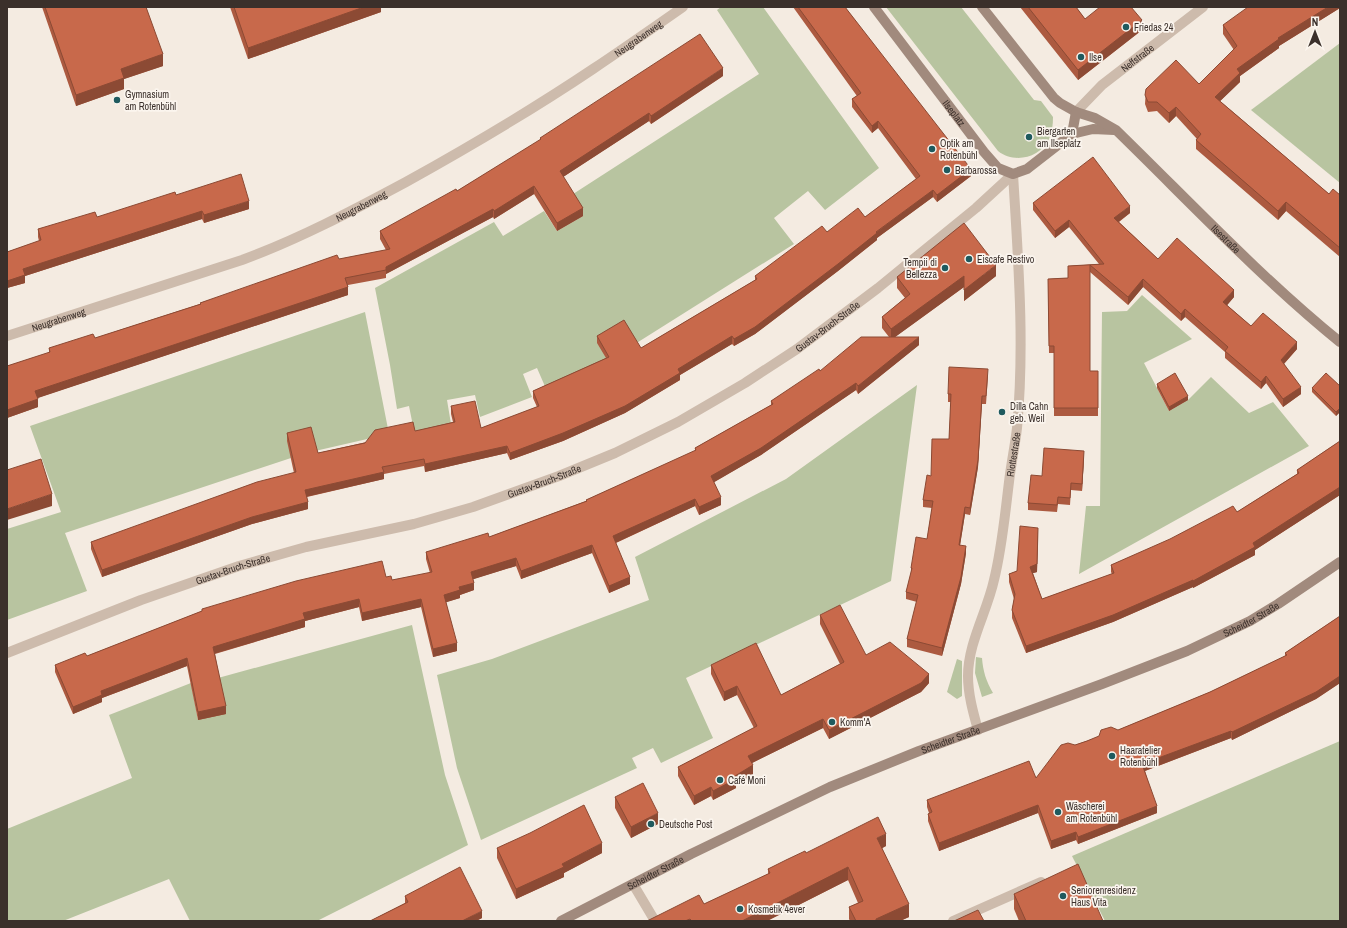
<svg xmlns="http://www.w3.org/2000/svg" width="1347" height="928" viewBox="0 0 1347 928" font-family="'Archivo Narrow',sans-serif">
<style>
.green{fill:#b8c4a0}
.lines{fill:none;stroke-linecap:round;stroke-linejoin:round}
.minor{stroke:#cdbbac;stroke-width:10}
.secondary{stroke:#a18a7d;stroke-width:10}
.wall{fill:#ac5a40}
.shaded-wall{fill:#8c4a34}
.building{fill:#c8694b;stroke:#8c4a34}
.poi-dot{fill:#1f5a5e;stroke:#fbf5ee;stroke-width:1.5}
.labels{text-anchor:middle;stroke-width:3.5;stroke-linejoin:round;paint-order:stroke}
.poi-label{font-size:10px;fill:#3b302b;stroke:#fbf5ee;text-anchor:start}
.street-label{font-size:10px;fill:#3b302b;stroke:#fbf5ee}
</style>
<rect width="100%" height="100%" fill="#f4ebe1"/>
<!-- green -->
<g class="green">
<path d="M721,7H763L879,168L825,210L808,191L774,218L794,244L608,361L547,391L537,368L523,374L532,397L480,417L475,395L447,400L451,424L414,431L409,406L397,409L390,365L375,288L494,222L503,236L544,211L557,231L583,216L570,196L759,74L717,10Z"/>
<path d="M886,7H961L1034,100L1041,101L1053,117C1053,125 1052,132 1049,139C1040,158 1014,164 998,151Z"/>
<path d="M1340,43V183L1251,110Z"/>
<path d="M1142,295L1192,339L1144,363L1169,411L1188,400L1211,377L1249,413L1273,402L1309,446L1079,574L1086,506H1100L1102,312L1127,311Z"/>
<path d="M365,312L389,434L315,451L291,458L65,533L87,591L7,620V529L61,512L30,426Z"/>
<path d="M917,385L891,581L686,678L713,738L661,763L653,748L632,758L637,768L481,840L457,768L437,675L492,659L649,600L635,557L786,479Z"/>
<path d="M412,625L445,775L468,845L317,921H190L169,879L63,921H7V829L132,778L109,715L191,683L198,720L218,678Z"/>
<path d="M976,657L982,658C983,671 986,681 993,693L982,697L975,673Z"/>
<path d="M957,659L962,661V696L957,699L947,692Z"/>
<path d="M1340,741V921H1105L1072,856Z"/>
</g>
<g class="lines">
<!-- minor -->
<g class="minor">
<path id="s1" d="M1076,112L1102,85L1203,7"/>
<path id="s2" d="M7,336L242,260C299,239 352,211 406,182C469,147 532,110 593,69C623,49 653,28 683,7"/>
<path id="s3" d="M7,653L141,600L239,566L306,547L414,524L473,507L559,476L615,453L678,422L745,383L797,349L878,288L976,208L1013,174"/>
<path id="s4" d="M978,730C973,712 968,694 968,676C968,643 987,612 994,580C1002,548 1005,514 1009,482C1011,464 1015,446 1017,428C1025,343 1018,258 1013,174"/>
<path d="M633,884L655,921"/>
<path d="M953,921L1041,882"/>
</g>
<!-- secondary -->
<g class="secondary">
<path id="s5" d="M874,7L984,152L998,168L1013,174L1027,169L1072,134L1093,129L1114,130"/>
<path id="s6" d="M982,7L1054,98L1060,103L1076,112L1095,118L1116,130C1190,202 1260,277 1340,342"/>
<path d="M1072,134L1076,112"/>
<path id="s7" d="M561,921L691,854L830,787L919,751L1102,684L1187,651L1250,621L1278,604L1340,562"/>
</g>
</g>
<!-- wall -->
<g class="wall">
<path d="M42,7H146L163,66L124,79V89L76,106Z"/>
<path d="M230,7H381V12L248,59Z"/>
<path d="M793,7H845L971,176L937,202L933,197L877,238V240L838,271L755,334L734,346L732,344L680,375V380L625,413L563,441L510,460L507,453L425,472L424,466L384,474V479L307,497L308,509L252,524L102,577L91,549V542L294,473L287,441V433L318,453L415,431L453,422L451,414V406L481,428L537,407L533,398V391L606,358L597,343V336L641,348L755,280V276L827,232L865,217L916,179L878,128L872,133L852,107V99L857,96Z"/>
<path d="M1020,7H1076L1085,19L1142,30L1078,80Z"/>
<path d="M1340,7V8L1279,46V48L1240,76V82L1220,101L1329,194L1340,195V257L1286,211L1278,220L1196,149V140L1197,139L1176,116L1169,123L1157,111L1148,112L1145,104L1146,89L1199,84L1234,50L1223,34V25Z"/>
<path d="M723,76L651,124L649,121L563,177L583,216L557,231L534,194L494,219L493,217L386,274V278L348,285V295L37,398L38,407L7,418V366L49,353V348L95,338L200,304V303L339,259L386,250L380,239V231L457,191L540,140V138Z"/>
<path d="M176,195L249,209L204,223L202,219L25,276V283L7,288V252L39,241L38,237V229L97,217Z"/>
<path d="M1033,203L1130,213L1119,222L1158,259L1234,297L1227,305L1251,326L1297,349L1284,364L1301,394L1283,407L1266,383L1261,389L1225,358V352L1185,317L1181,321L1143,287L1128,305L1090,272V371H1098V416H1054V353H1049L1048,279L1068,278V266L1099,264L1069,227L1055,238L1033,210Z"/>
<path d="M996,276L964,301V287L895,337L919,345L858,394L856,390L761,455L714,482L721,505L699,515L695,506L616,543L630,584L609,593L592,553L521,579L516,566L473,579L474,590L460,595V598L446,602L457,651L433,657L421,607L362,621L359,607L305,621V627L215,654L226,714L198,720L187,666L102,698V702L73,714L55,672V665L87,656L202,611V609L386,577L392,580L430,573L426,559V552L489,537L586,501V500L695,451V448L771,405V401L820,371L889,337L882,328V317L905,298L897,288V277Z"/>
<path d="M988,376L986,404H982L978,467L970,515L965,514L960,545L966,553L961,584L942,656L907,647V639L917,602L906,599V592L911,574V568L927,539L932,508L923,507V500L931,476L949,439L951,402H948V394Z"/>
<path d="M1157,384L1188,400L1169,411L1157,388Z"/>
<path d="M1340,386V412L1336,416L1312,392V388Z"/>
<path d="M1340,441V495L1255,550V555L1193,588V587L1113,622L1026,653L1012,618V610L1014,599L1009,582V574L1017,571L1038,535L1037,572L1033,573L1042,599L1112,574L1111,572V565L1237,512L1297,474V470Z"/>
<path d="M1084,458L1082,491L1071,490L1070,505L1058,504L1057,512L1028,510V503L1042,476Z"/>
<path d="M820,615L866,655L929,683L921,692L829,739L823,728L752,763L753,775L736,784V788L713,800L711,796L694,805L678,776V767L754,728L737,695L724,701L711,674V665L781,695L840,664L820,624Z"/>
<path d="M1340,616V683L1316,699L1232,740L1231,738L1145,771L1157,813L1078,844L1076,840L1051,849L1038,813L939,851L928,821V814L929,813L927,807V800L1036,778L1075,745L1118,730L1210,692L1285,656V653Z"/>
<path d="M615,797L658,824L631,838L615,808Z"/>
<path d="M886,846L882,848L909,917L900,921H850L849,919V907L858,903L848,880L767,921H647L704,904L768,874V869L806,853Z"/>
<path d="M497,848L602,853L564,873V877L516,899L497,858Z"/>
<path d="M1014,894L1103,921H1019L1014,909Z"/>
<path d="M405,896L482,918L476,921H370L405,903Z"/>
</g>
<!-- shaded-wall -->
<g class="shaded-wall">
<path d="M364,7H381V12L248,59V48Z"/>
<path d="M1328,7H1340V8L1279,46V48L1240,76V82L1215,106V97L1237,69L1278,38Z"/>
<path d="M1142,20V30L1078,80V70Z"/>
<path d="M163,54V66L124,79V89L76,106V95L121,69Z"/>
<path d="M723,68V76L651,124V116Z"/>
<path d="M1176,107V116L1169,123V113Z"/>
<path d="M649,113V121L560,179V171Z"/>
<path d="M878,121V128L872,133V126Z"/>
<path d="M971,169V176L937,202V195Z"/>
<path d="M534,186V194L494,219V211Z"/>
<path d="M933,190V197L877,238V240L838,271L755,334L734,346V339Z"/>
<path d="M249,201V209L204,223V215Z"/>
<path d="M1286,202V211L1278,220V211Z"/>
<path d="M1130,206V213L1114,225V218Z"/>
<path d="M583,208V216L557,231V223Z"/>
<path d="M493,209V217L386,274V267Z"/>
<path d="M202,211V219L25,276V283L7,288V281L23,269Z"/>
<path d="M1069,220V227L1055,238V231Z"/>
<path d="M996,265V276L964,301V290Z"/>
<path d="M964,276V287L891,340V329Z"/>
<path d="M1143,279V287L1128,305V297Z"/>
<path d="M348,287V295L35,399V391Z"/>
<path d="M1234,290V297L1223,310V302Z"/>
<path d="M1185,309V317L1181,321V314Z"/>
<path d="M732,336V344L680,375V380L625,413L563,441L510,460V453L678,369Z"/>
<path d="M919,337V345L858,394V386Z"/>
<path d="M1297,342V349L1281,367V360Z"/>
<path d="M1266,376V383L1261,389V382Z"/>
<path d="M856,383V390L761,455L711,484V476Z"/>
<path d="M1301,387V394L1283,407V399Z"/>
<path d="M982,396L978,467L970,515V508Z"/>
<path d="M1188,396V400L1169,411V407Z"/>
<path d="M38,399V407L7,418V410Z"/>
<path d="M1340,408V412L1336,416V412Z"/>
<path d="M507,446V453L425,472V464Z"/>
<path d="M1084,451V458L1082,491V484Z"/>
<path d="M384,472V479L305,497V490Z"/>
<path d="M1340,487V495L1255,550V555L1193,588V581L1253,543Z"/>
<path d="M52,494V506L7,520V509Z"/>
<path d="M721,497V505L699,515V507Z"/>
<path d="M695,499V506L613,544V536Z"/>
<path d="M308,502V509L252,524L102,577V570L252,517Z"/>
<path d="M965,507V514L959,552V545Z"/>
<path d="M1038,528L1037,572L1030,574V567Z"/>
<path d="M592,545V553L521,579V571Z"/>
<path d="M966,546V553L961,584L942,656V648Z"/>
<path d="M516,558V566L471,580V572Z"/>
<path d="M630,577V584L609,593V586Z"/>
<path d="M1193,580V587L1113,622L1026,653V646Z"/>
<path d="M474,583V590L460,595V598L444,603V595L459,587Z"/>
<path d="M359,599V607L305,621V627L213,654V647L303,613Z"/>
<path d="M421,599V607L362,621V613Z"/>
<path d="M457,643V651L433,657V649Z"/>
<path d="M187,658V666L102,698V702L73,714V707L101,691Z"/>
<path d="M929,674V683L921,692L829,739V730Z"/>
<path d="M1340,676V683L1316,699L1232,740V732Z"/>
<path d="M737,686V695L724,701V692Z"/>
<path d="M226,706V714L198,720V712Z"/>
<path d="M823,719V728L748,765V756Z"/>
<path d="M1231,731V738L1142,772V764Z"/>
<path d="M753,765V775L736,784V788L713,800V791L735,776Z"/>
<path d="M711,787V796L694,805V796Z"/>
<path d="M1038,805V813L939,851V843Z"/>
<path d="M1157,806V813L1078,844V837Z"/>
<path d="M658,813V824L631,838V827Z"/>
<path d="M1076,832V840L1051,849V841Z"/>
<path d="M886,834V846L877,851V838Z"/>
<path d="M602,843V853L564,873V877L516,899V889L562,864Z"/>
<path d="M848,867V880L767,921H742Z"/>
<path d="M909,904V917L900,921H876V919Z"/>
<path d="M482,911V918L476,921H462Z"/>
</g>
<!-- building -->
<g class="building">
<path d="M45,7H146L163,54L121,69L124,78L76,95Z"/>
<path d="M234,7H364L248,48Z"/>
<path d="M798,7H845L971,169L937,195L933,190L876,232L877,233L838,264L755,327L734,339L732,336L678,369L680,373L625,406L563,433L510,453L507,446L425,464L424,459L382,467L384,472L305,490L308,502L252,517L102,570L91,542L257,482L296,472L287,433L311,427L318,453L365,443L375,430L413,422L415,431L455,422L451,406L475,401L481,428L539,406L533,391L609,357L597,336L624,320L641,348L757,279L755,276L822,226L827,232L858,208L865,217L920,176L878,121L872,126L852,99L861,93Z"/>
<path d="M1028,7H1076L1085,19L1100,7H1131L1142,20L1078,70Z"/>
<path d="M1248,7H1328L1278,38L1279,39L1237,69L1240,73L1215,97L1329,194L1333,189L1340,195V248L1286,202L1278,211L1196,140L1201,134L1176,107L1169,113L1157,102H1148L1145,95L1146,89L1176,60L1199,84L1237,46L1223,25Z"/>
<path d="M700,34L723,68L651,116L649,113L560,171L583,208L557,223L534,186L494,211L493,209L386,267V270L345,278L348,287L35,391L38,399L7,410V366L50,352L49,348L93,334L95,338L201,304L200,303L337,255L339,259L390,249L380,231L456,189L457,191L541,139L540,138Z"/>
<path d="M1093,157L1130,206L1114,218L1158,259L1177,238L1234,290L1223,302L1251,326L1263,313L1297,342L1281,360L1301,387L1283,399L1266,376L1261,382L1225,351L1228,347L1185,309L1181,314L1143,279L1128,297L1090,265V371H1098V408H1054V346H1049L1048,279L1068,278V266L1104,264L1069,220L1055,231L1033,203Z"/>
<path d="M241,174L249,201L204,215L202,211L23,269L25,275L7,281V252L41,240L38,229L95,212L97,217L175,192L176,195Z"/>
<path d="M964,223L996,265L964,290V276L891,329L882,317L910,294L897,277Z"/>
<path d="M861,337H919L858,386L856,383L761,448L711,476L721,497L699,507L695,499L613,536L630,577L609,586L592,545L521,571L516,558L471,572L474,583L459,587L460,590L444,595L457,643L433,649L421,599L362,613L359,599L303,613L305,619L213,647L226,706L198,712L187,658L101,691L102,695L73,707L55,665L85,653L87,656L202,611V609L296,581L382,561L386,577L391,576L392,580L432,572L426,552L488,533L489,537L587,501L586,500L696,450L695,448L773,404L771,401L819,369L820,371Z"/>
<path d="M949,367L988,369L986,396H982L978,460L970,508L965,507L959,545L966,546L961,577L942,648L907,639L918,595L906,592L912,568H911L916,537L927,539L933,501L923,500L927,475L931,476L932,439H949L951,394H948Z"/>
<path d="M1175,373L1188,396L1169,407L1157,384Z"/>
<path d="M1326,373L1340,386V408L1336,412L1312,388Z"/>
<path d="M1340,441V487L1253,543L1255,547L1193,581V580L1113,615L1026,646L1012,610L1015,594L1009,574L1017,571L1020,526L1038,528L1037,564L1030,567L1042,599L1114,573L1111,565L1170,539L1233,506L1237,512L1299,473L1297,470Z"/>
<path d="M1044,448L1084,451L1082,484L1071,483L1070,498L1058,497L1057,505L1028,503L1031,475L1042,476Z"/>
<path d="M41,459L52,494L7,509V470Z"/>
<path d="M840,605L866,655L890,642L929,674L921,683L829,730L823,719L748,756L753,765L735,776L736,779L713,791L711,787L694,796L678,767L757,726L737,686L724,692L711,665L756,643L781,695L844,662L820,615Z"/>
<path d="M1340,616V676L1316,692L1232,732L1231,731L1142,764L1157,806L1078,837L1076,832L1051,841L1038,805L939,843L928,814L932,812L927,800L1029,761L1036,778L1061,745L1068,743L1075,745L1087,741L1099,736L1101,730L1111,727L1118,730L1210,692L1287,655L1285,653Z"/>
<path d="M643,783L658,813L631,827L615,797Z"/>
<path d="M584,805L602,843L562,864L564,867L516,889L497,848L530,833Z"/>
<path d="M878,817L886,834L877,838L909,904L876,919V921H856L849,907L863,901L848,867L742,921H692L690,919L685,921H647L699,895L704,904L770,873L768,869L786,860L805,851L806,853Z"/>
<path d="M1078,864L1103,921H1026L1014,894Z"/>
<path d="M460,867L482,911L462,921H370L408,902L405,896Z"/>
<path d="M978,910L984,921H954Z"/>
</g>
<!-- markers -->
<g class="poi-dot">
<circle cx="1126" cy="27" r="4"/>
<circle cx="1081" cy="57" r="4"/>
<circle cx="117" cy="100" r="4"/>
<circle cx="1029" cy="137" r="4"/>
<circle cx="932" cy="149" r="4"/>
<circle cx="947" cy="170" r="4"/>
<circle cx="969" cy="259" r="4"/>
<circle cx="945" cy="268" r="4"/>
<circle cx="1002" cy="412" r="4"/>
<circle cx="832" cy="722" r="4"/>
<circle cx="1112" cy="756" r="4"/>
<circle cx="720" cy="780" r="4"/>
<circle cx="1058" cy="812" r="4"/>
<circle cx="651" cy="824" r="4"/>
<circle cx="1063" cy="896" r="4"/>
<circle cx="740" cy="909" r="4"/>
</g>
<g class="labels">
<!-- poi labels -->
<g class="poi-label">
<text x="1134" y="31">Friedas 24</text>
<text x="1089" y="61">Ilse</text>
<text x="125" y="98">Gymnasium<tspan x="125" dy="12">am Rotenbühl</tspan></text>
<text x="1037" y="135">Biergarten<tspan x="1037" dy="12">am Ilseplatz</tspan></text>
<text x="940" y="147">Optik am<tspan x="940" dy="12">Rotenbühl</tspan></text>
<text x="955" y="174">Barbarossa</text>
<text x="977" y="263">Eiscafe Restivo</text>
<text x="937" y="266" text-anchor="end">Tempii di<tspan x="937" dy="12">Bellezza</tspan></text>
<text x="1010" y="410">Dilla Cahn<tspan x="1010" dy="12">geb. Weil</tspan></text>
<text x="840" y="726">Komm'A</text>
<text x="1120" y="754">Haaratelier<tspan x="1120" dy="12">Rotenbühl</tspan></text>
<text x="728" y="784">Café Moni</text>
<text x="1066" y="810">Wäscherei<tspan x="1066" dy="12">am Rotenbühl</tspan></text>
<text x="659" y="828">Deutsche Post</text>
<text x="1071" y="894">Seniorenresidenz<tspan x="1071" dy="12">Haus Vita</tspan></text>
<text x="748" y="913">Kosmetik 4ever</text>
</g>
<!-- street labels -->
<g class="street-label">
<text dy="4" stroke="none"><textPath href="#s2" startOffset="702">Neugrabenweg</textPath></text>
<text dy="4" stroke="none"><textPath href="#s1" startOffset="82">Neffstraße</textPath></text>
<text dy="4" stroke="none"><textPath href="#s5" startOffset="133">Ilseplatz</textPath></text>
<text dy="4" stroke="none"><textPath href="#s2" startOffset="378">Neugrabenweg</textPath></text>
<text dy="4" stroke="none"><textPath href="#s6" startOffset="341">Ilsestraße</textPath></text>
<text dy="4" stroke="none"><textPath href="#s2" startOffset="54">Neugrabenweg</textPath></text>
<text dy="4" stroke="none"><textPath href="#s3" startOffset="889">Gustav-Bruch-Straße</textPath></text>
<text dy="4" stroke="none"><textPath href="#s4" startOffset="282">Riottestraße</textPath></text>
<text dy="4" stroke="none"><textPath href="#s3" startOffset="565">Gustav-Bruch-Straße</textPath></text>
<text dy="4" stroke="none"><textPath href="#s3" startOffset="241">Gustav-Bruch-Straße</textPath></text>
<text dy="4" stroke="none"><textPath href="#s7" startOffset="754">Scheidter Straße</textPath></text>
<text dy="4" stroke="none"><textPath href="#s7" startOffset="430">Scheidter Straße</textPath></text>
<text dy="4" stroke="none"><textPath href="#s7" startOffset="106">Scheidter Straße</textPath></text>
</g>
</g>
<!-- border -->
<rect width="1347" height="928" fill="none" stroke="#3b302b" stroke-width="16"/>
<!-- north arrow -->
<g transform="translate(1315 32)" stroke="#fbf5ee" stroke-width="3" paint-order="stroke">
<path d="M0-3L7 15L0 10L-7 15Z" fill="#3b302b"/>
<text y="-6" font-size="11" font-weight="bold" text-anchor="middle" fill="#3b302b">N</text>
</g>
</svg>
